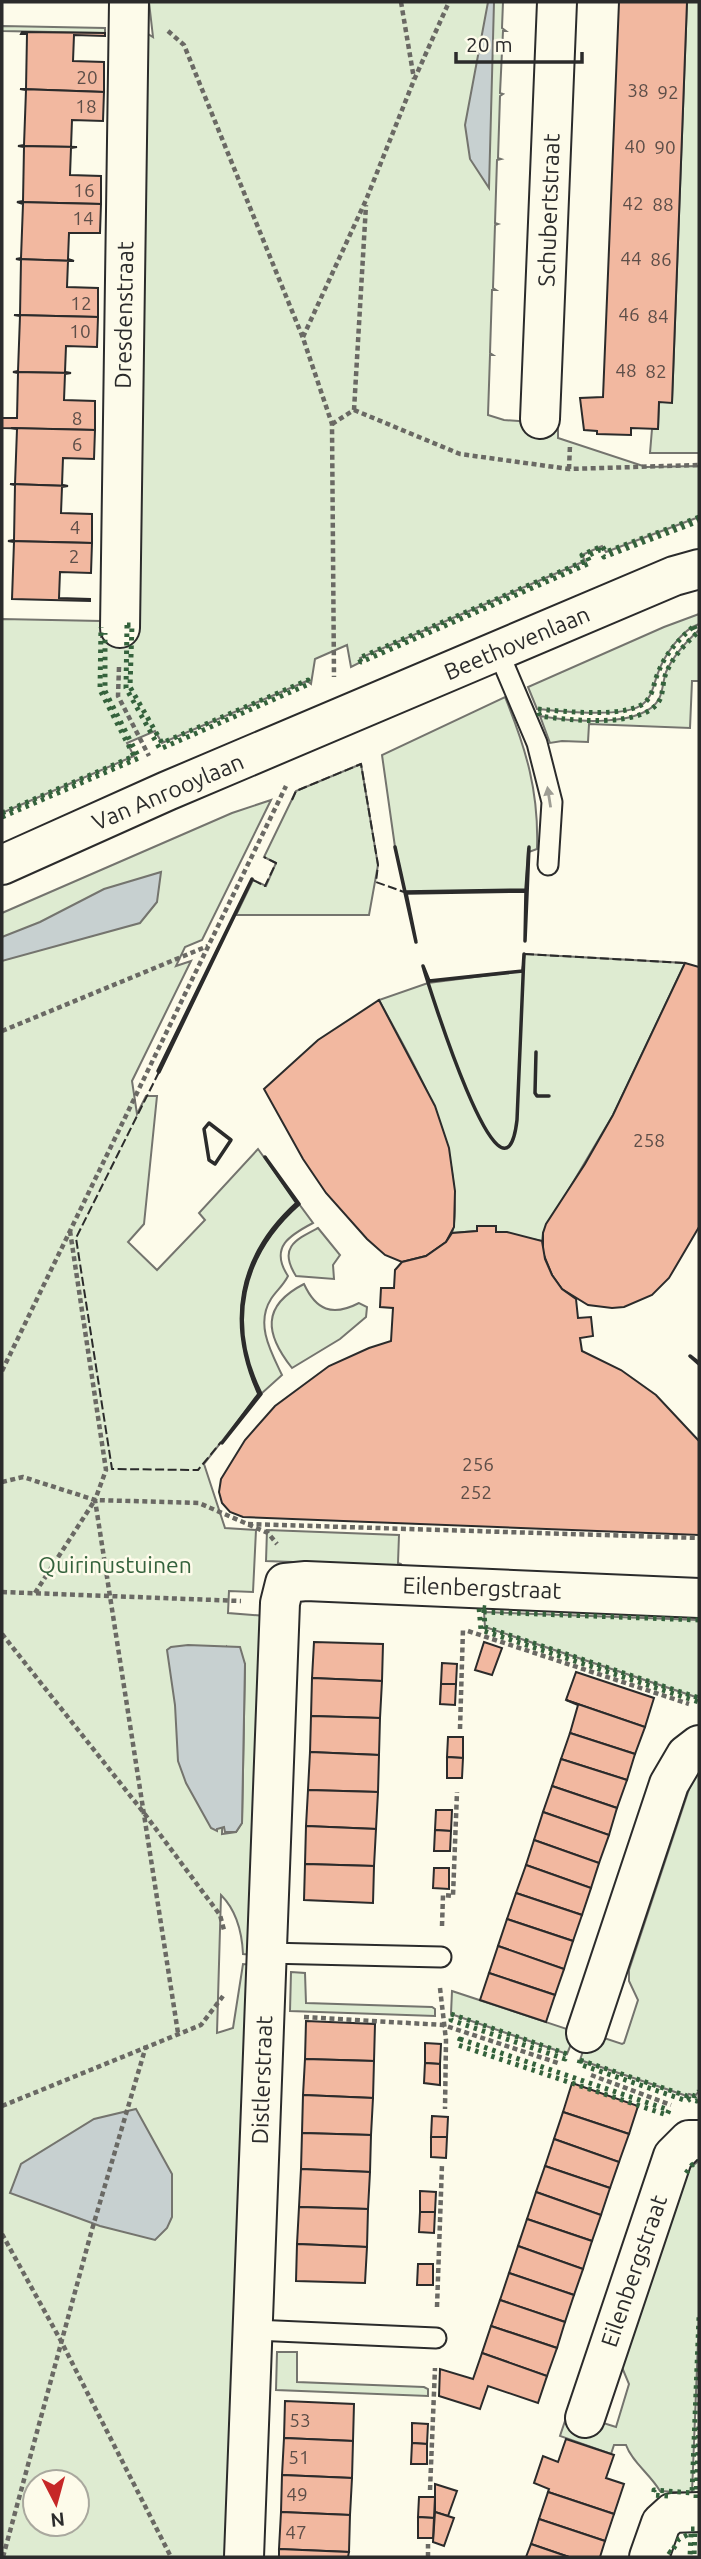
<svg xmlns="http://www.w3.org/2000/svg" width="701" height="2559" viewBox="0 0 701 2559" font-family="Ubuntu,sans-serif">
<style>
.green{fill:#deebd1;stroke:#74746e;stroke-width:2;fill-rule:evenodd}
.water{fill:#c7d0d0;stroke:#74746e;stroke-width:2}
.building{fill:#f2b8a0;stroke:#2b2b2b;stroke-width:2}
.lines{fill:none;stroke-linecap:round;stroke-linejoin:round}
.service-casing{stroke:#2b2b2b;stroke-width:23}
.minor-casing{stroke:#2b2b2b;stroke-width:42}
.path{stroke:#6a6964;stroke-width:4.5;stroke-dasharray:5 3.5;stroke-linecap:butt}
.service{stroke:#fdfbea;stroke-width:19}
.minor{stroke:#fdfbea;stroke-width:38}
.hedge{stroke:#34623c;stroke-width:5;stroke-dasharray:3.5 5;stroke-linecap:butt}
.fence{stroke:#2b2b2b;stroke-width:2;stroke-dasharray:9 3.5;stroke-linecap:butt}
.wall{stroke:#2b2b2b;stroke-width:3.5}
.oneway{fill:#9e9d94}
.labels{text-anchor:middle;stroke-width:5;stroke-linejoin:round;paint-order:stroke}
.number-label{font-size:19px;fill:#5d4e48}
.street-label{font-size:23px;fill:#2b2b2b;stroke:#fdfbea}
.park-label{font-size:23px;fill:#34623c;stroke:#fdfbea}
</style>
<rect width="100%" height="100%" fill="#fdfbea"/>
<!-- green -->
<g class="green">
<path d="M149,2H503L502,28L506,31H503L500,93L503,94L500,96L498,158L501,159L497,160L495,223L498,224L495,225L493,288L496,290H492L490,353L493,355H490L488,415L504,420L533,422L558,429V438L646,467L699,466V517L606,552L602,546L582,555L585,561L360,658L361,662L351,667L347,645L315,659L311,684L307,681L162,743L155,731L127,743L134,756L2,813V619L101,621V637L131,636L143,31L153,37Z"/>
<path d="M687,2H699V453H650L652,429H658L659,402H672Z"/>
<path d="M2,26L105,28V33L2,31Z"/>
<path d="M699,614V624C681,630 664,656 658,673C653,685 653,698 640,706C619,718 562,711 537,709L528,687L664,627Z"/>
<path d="M699,630V681H692L690,728L589,724L588,742L562,741L550,743L540,716C569,721 642,729 659,699C663,691 663,681 666,672C673,656 688,640 699,630Z"/>
<path d="M505,697C526,749 539,791 537,849L529,852L528,848L526,890L405,892L395,847L382,755Z"/>
<path d="M361,764L378,865L369,915H236L253,880L266,886L276,863L264,857L296,791Z"/>
<path d="M271,800L202,940L185,947L176,966L191,961L132,1081L137,1114L146,1096H157L144,1224L128,1242L157,1270L205,1220L199,1213L258,1149L297,1203C244,1251 228,1311 252,1377C250,1366 245,1353 243,1340C236,1287 259,1239 299,1204L313,1223C290,1235 269,1247 288,1276C283,1286 276,1291 271,1299C255,1324 271,1352 282,1375L261,1394L252,1378L259,1394L204,1464L225,1528L256,1530L253,1592L229,1591L228,1613L266,1616L253,1955L243,1954C242,1932 236,1910 221,1895L217,2033L233,2028L243,1964L253,1965L230,2557H2V913L232,813ZM227,1647L245,1664L242,1823L236,1832L222,1834ZM35,2482H77V2524H35Z"/>
<path d="M525,954L685,963L613,1115L543,1233L542,1241L496,1232V1226H477V1231L452,1233C456,1219 455,1204 454,1190C449,1118 412,1062 379,1000L428,983L522,971Z"/>
<path d="M318,1228L340,1255L333,1265L334,1279L296,1276C278,1248 295,1240 318,1228Z"/>
<path d="M304,1284C316,1310 332,1317 359,1303L367,1307L366,1317L340,1339L292,1368C265,1334 261,1306 304,1284Z"/>
<path d="M267,1530L399,1535L398,1563L401,1564L402,1566L266,1561Z"/>
<path d="M484,1612L699,1620V1698L485,1627Z"/>
<path d="M695,1771L699,1773V2091L695,2096L689,2094L687,2096L580,2060L589,2033L622,2044L624,2043L638,2000L629,1981V1970Z"/>
<path d="M291,1972L305,1973L306,2003L432,2007L435,2009V2016L290,2011Z"/>
<path d="M452,1991L576,2032L567,2054L451,2014Z"/>
<path d="M699,2161V2317L692,2493L660,2491C650,2474 632,2462 626,2445H614L611,2454L560,2436L568,2412L616,2427L629,2384L621,2365L688,2169Z"/>
<path d="M277,2352H297V2382L424,2387L428,2389V2396L276,2390Z"/>
</g>
<!-- water -->
<g class="water">
<path d="M488,2H494L489,188L470,159L465,125Z"/>
<path d="M161,872L157,902L140,923L2,961V937L40,922L104,889Z"/>
<path d="M188,1645L240,1647L245,1664L242,1823L236,1832H225L224,1827L217,1829V1831L211,1828L186,1783L178,1761L175,1705L167,1650L171,1647Z"/>
<path d="M136,2109L172,2174V2217L167,2228L155,2240L100,2226L10,2193L21,2164L94,2119Z"/>
</g>
<!-- building -->
<g class="building">
<path d="M619,2H687L672,403L659,402L658,429L631,428V435L597,434V431L584,430L580,398L603,397Z"/>
<path d="M22,32L105,33V36L74,35L73,61L104,62V92L20,89H26L27,34H21Z"/>
<path d="M20,89L104,92L103,121L72,120L71,147H77L18,146L24,145L26,90Z"/>
<path d="M18,146L77,147L71,148L70,175L101,176V204L17,202L23,201L24,147Z"/>
<path d="M17,202L101,204L100,233H69L68,259L74,261L16,259L21,258L23,204Z"/>
<path d="M16,259L74,261H68L67,287L98,288V317L14,315H20L21,260Z"/>
<path d="M14,315L98,317L97,347L66,346L65,372L71,373L13,372L18,371L20,316Z"/>
<path d="M13,372L71,373L65,374L64,400L95,401V430L2,428V418H17L18,373Z"/>
<path d="M11,428L95,430L94,459L63,458L62,485L68,486L10,484H15L17,429Z"/>
<path d="M10,484L68,486L62,487L61,513L92,514V543L8,541L14,540L15,485Z"/>
<path d="M8,541L92,543L91,573L60,572L59,598L90,599V601L12,599L14,542Z"/>
<path d="M685,963L699,967V1227L669,1278L652,1295L624,1307L612,1308L588,1305L562,1289L552,1275L543,1253V1233L546,1224L585,1164L613,1115Z"/>
<path d="M379,1000L435,1106L449,1148L455,1191L454,1227L446,1242L426,1256L402,1262L385,1255L367,1239L326,1193L303,1159L264,1089L318,1040Z"/>
<path d="M477,1226H496V1232H507L542,1241L545,1259L552,1275L562,1289L576,1299L578,1318L591,1317L593,1336L580,1338L582,1351L621,1370L656,1395L699,1441V1535L243,1517L230,1512L222,1503L219,1492L221,1479L245,1440L275,1406L329,1366L369,1348L391,1341L393,1308L380,1307L381,1288H394L395,1270L402,1262L426,1256L446,1242L452,1233L477,1231Z"/>
<path d="M314,1642L383,1644L382,1681L312,1678Z"/>
<path d="M484,1642L502,1648L492,1675L475,1670Z"/>
<path d="M442,1663L457,1664L456,1684H441Z"/>
<path d="M576,1672L654,1698L645,1727L566,1700Z"/>
<path d="M312,1678L382,1681L380,1718L311,1716Z"/>
<path d="M441,1684H456L455,1705L440,1704Z"/>
<path d="M566,1700L645,1727L635,1754L570,1733L578,1705Z"/>
<path d="M311,1716L380,1718L379,1755L310,1752Z"/>
<path d="M570,1733L635,1754L627,1780L561,1759Z"/>
<path d="M448,1737H463V1758L447,1757Z"/>
<path d="M310,1752L379,1755L378,1792L308,1790Z"/>
<path d="M447,1757L463,1758L462,1778H447Z"/>
<path d="M561,1759L627,1780L617,1808L552,1786Z"/>
<path d="M552,1786L617,1808L609,1835L543,1812Z"/>
<path d="M308,1790L378,1792L376,1829L306,1826Z"/>
<path d="M436,1810H452L451,1831L435,1830Z"/>
<path d="M543,1812L609,1835L599,1863L534,1840Z"/>
<path d="M306,1826L376,1829L374,1866L305,1864Z"/>
<path d="M435,1830L451,1831L450,1851H434Z"/>
<path d="M534,1840L599,1863L591,1888L526,1865Z"/>
<path d="M305,1864L374,1866L373,1903L304,1900Z"/>
<path d="M526,1865L591,1888L582,1915L516,1893Z"/>
<path d="M434,1868H449V1889L433,1888Z"/>
<path d="M516,1893L582,1915L573,1941L507,1919Z"/>
<path d="M507,1919L573,1941L564,1969L498,1946Z"/>
<path d="M498,1946L564,1969L555,1995L489,1973Z"/>
<path d="M489,1973L555,1995L546,2022L480,2000Z"/>
<path d="M306,2021L375,2024L374,2061L305,2059Z"/>
<path d="M425,2043L441,2044L440,2064L425,2063Z"/>
<path d="M305,2059L374,2061L373,2098L303,2095Z"/>
<path d="M425,2063L440,2064V2085L424,2083Z"/>
<path d="M572,2083L638,2106L629,2134L563,2112Z"/>
<path d="M303,2095L373,2098L371,2135L302,2133Z"/>
<path d="M563,2112L629,2134L619,2162L554,2139Z"/>
<path d="M432,2116L448,2117L447,2137H431Z"/>
<path d="M302,2133L371,2135L370,2172L301,2169Z"/>
<path d="M431,2137H447L446,2158L431,2157Z"/>
<path d="M554,2139L619,2162L610,2188L545,2166Z"/>
<path d="M545,2166L610,2188L601,2215L536,2192Z"/>
<path d="M301,2169L370,2172L368,2209L299,2207Z"/>
<path d="M420,2191L436,2192L435,2212H420Z"/>
<path d="M536,2192L601,2215L592,2241L527,2219Z"/>
<path d="M299,2207L368,2209L367,2247L297,2244Z"/>
<path d="M420,2212H435L434,2233L419,2232Z"/>
<path d="M527,2219L592,2241L583,2269L518,2246Z"/>
<path d="M297,2244L367,2247L365,2283L296,2281Z"/>
<path d="M518,2246L583,2269L574,2295L509,2273Z"/>
<path d="M418,2264H433V2285H417Z"/>
<path d="M509,2273L574,2295L565,2322L500,2300Z"/>
<path d="M500,2300L565,2322L557,2348L491,2326Z"/>
<path d="M491,2326L557,2348L547,2376L482,2353Z"/>
<path d="M482,2353L547,2376L538,2403L488,2386L480,2409L439,2396L440,2369L473,2379Z"/>
<path d="M285,2401L354,2404L353,2441L284,2438Z"/>
<path d="M412,2423L428,2424L427,2444L412,2443Z"/>
<path d="M284,2438L353,2441L352,2478L282,2475Z"/>
<path d="M566,2439L614,2455L606,2478L624,2484L614,2514L548,2492L549,2489L534,2483L543,2456L558,2462Z"/>
<path d="M412,2443L427,2444V2464H411Z"/>
<path d="M282,2475L352,2478L350,2515L281,2512Z"/>
<path d="M435,2484L457,2491L448,2516L435,2512Z"/>
<path d="M548,2492L614,2514L605,2541L539,2519Z"/>
<path d="M419,2497H435L434,2518L418,2517Z"/>
<path d="M281,2512L350,2515L349,2552L279,2549Z"/>
<path d="M435,2512L454,2518L444,2546L433,2542Z"/>
<path d="M418,2517L434,2518L433,2538H418Z"/>
<path d="M539,2519L605,2541L600,2557H569L531,2544Z"/>
<path d="M531,2544L569,2557H526Z"/>
<path d="M279,2549L349,2552L348,2557H279Z"/>
</g>
<g class="lines">
<defs>
<g id="service">
<path d="M498,651L537,743L552,802L548,865"/>
<path d="M266,1953L441,1957"/>
<path d="M253,2330L436,2338"/>
</g>
<g id="minor">
<path d="M540,419L557,2"/>
<path d="M120,628L129,2"/>
<path d="M2,865L167,791L674,576L699,569"/>
<path d="M586,2033L669,1784L686,1755L699,1745"/>
<path d="M585,2418L673,2156L689,2140H699"/>
<path d="M244,2557L280,1603L285,1583L306,1581L699,1598"/>
<path d="M649,2557L661,2523L672,2513L699,2512"/>
</g>
</defs>
<!-- service casing -->
<use href="#service" class="service-casing"/>
<!-- minor casing -->
<use href="#minor" class="minor-casing"/>
<!-- path -->
<g class="path">
<path d="M401,2L414,79"/>
<path d="M168,31L184,45L303,338L332,424L334,677"/>
<path d="M303,337L366,200L414,80L449,2"/>
<path d="M354,410L460,454L569,469L699,465"/>
<path d="M354,410L366,205"/>
<path d="M332,424L354,410"/>
<path d="M569,469L570,445"/>
<path d="M119,667L118,696L149,756"/>
<path d="M2,1031L208,946"/>
<path d="M70,1231L106,1470L95,1500L178,2033"/>
<path d="M2,1371L286,786"/>
<path d="M2,1482L23,1477L95,1500L199,1503L268,1533L277,1544"/>
<path d="M248,1524L699,1538"/>
<path d="M2,1592L241,1601"/>
<path d="M35,1593L95,1500"/>
<path d="M468,1631L689,1704"/>
<path d="M2,1634L144,1813L220,1915L224,1930"/>
<path d="M460,1729L463,1629"/>
<path d="M442,1926L443,1895L453,1896L457,1792"/>
<path d="M440,1988L446,2040L445,2109"/>
<path d="M304,2017L443,2025L558,2063"/>
<path d="M591,2075L671,2105"/>
<path d="M2,2106L201,2025L223,1996"/>
<path d="M2,2234L61,2341L171,2557"/>
<path d="M437,2307L442,2164"/>
<path d="M430,2490L435,2368"/>
<path d="M3,2557L91,2233L146,2046"/>
<path d="M428,2557V2544"/>
</g>
<!-- service -->
<use href="#service" class="service"/>
<!-- minor -->
<use href="#minor" class="minor"/>
<!-- hedge -->
<g class="hedge">
<path d="M699,517L606,552L602,546L582,555L585,561L359,658L361,662L590,563L587,556L600,550L604,557L699,521"/>
<path d="M127,625H132L130,687L162,743L308,680L309,684L160,749L126,688Z"/>
<path d="M694,626L697,633C684,645 671,659 665,676C663,682 663,690 661,697C649,730 567,720 540,716L537,709C561,711 634,720 648,699C654,691 654,681 658,673C665,654 679,639 694,626Z"/>
<path d="M2,813L134,756L100,690L101,627"/>
<path d="M2,817L139,758L105,691V633"/>
<path d="M486,1608L479,1607L481,1630L699,1702"/>
<path d="M699,1620L484,1612L485,1627L699,1698"/>
<path d="M451,2014L567,2054L565,2059L451,2020Z"/>
<path d="M460,2039L669,2110L667,2115L458,2045Z"/>
<path d="M580,2060L579,2064L687,2101L690,2099L697,2101L699,2097"/>
<path d="M580,2060L687,2096L689,2094L695,2096L699,2091"/>
<path d="M686,2173L692,2165L699,2161"/>
<path d="M668,2496L654,2495V2490L692,2493L699,2317"/>
<path d="M696,2498L699,2425"/>
<path d="M691,2529H695L694,2557"/>
<path d="M668,2551L671,2553L679,2539L691,2533L690,2557"/>
</g>
<!-- fence -->
<g class="fence">
<path d="M292,800L296,791L361,764L378,865L376,882L404,892"/>
<path d="M253,880L265,886L276,863L264,857"/>
<path d="M525,954L685,963"/>
<path d="M159,1072L76,1238L112,1469L198,1470L221,1442"/>
</g>
<!-- wall -->
<g class="wall">
<path d="M395,847L405,892L526,890L529,847L525,941L526,891L406,893L416,942Z"/>
<path d="M252,879L159,1072L158,1071Z"/>
<path d="M524,954L517,1120C504,1231 427,980 423,966L429,981L523,971Z"/>
<path d="M536,1052L535,1093L537,1096H549"/>
<path d="M209,1123L231,1140L215,1164L209,1160L204,1129Z"/>
<path d="M265,1157L299,1204C241,1255 226,1324 261,1394L222,1443L259,1394C227,1323 238,1256 297,1203Z"/>
<path d="M699,1363L690,1356L699,1364"/>
</g>
</g>
<!-- one-way arrows -->
<defs><path id="oneway-solid" d="M-6-.8H1V-3.2L6.5 0L1 3.2V.8H-6Z" transform="scale(1.75)"/></defs>
<use class="oneway" href="#oneway-solid" transform="translate(549 797) rotate(-99)"/>
<g class="labels">
<!-- number labels -->
<g class="number-label">
<text x="87" y="84">20</text>
<text x="638" y="97">38</text>
<text x="668" y="99">92</text>
<text x="86" y="113">18</text>
<text x="635" y="153">40</text>
<text x="665" y="154">90</text>
<text x="84" y="197">16</text>
<text x="633" y="210">42</text>
<text x="663" y="211">88</text>
<text x="83" y="225">14</text>
<text x="631" y="265">44</text>
<text x="661" y="266">86</text>
<text x="81" y="310">12</text>
<text x="629" y="321">46</text>
<text x="658" y="323">84</text>
<text x="80" y="338">10</text>
<text x="626" y="377">48</text>
<text x="656" y="378">82</text>
<text x="77" y="425">8</text>
<text x="77" y="451">6</text>
<text x="75" y="534">4</text>
<text x="74" y="563">2</text>
<text x="649" y="1147">258</text>
<text x="478" y="1471">256</text>
<text x="476" y="1499">252</text>
<text x="300" y="2427">53</text>
<text x="299" y="2464">51</text>
<text x="297" y="2501">49</text>
<text x="296" y="2539">47</text>
</g>
<!-- street labels -->
<g class="street-label">
<text transform="translate(549 210) rotate(-88)" y="8">Schubertstraat</text>
<text transform="translate(124 315) rotate(-89)" y="8">Dresdenstraat</text>
<text transform="translate(517 643) rotate(-23)" y="8">Beethovenlaan</text>
<text transform="translate(168 792) rotate(-23)" y="8">Van Anrooylaan</text>
<text transform="translate(482 1588) rotate(2)" y="8">Eilenbergstraat</text>
<text transform="translate(262 2080) rotate(-88)" y="8">Distlerstraat</text>
<text transform="translate(634 2271) rotate(-71)" y="8">Eilenbergstraat</text>
</g>
<!-- park labels -->
<g class="park-label">
<text x="115" y="1573">Quirinustuinen</text>
</g>
</g>
<!-- border -->
<rect width="701" height="2559" fill="none" stroke="#2b2b2b" stroke-width="7"/>
<!-- north arrow -->
<g transform="translate(56 2503) rotate(174)"><circle r="33" fill="#fdfbea" stroke="#a9a89e" stroke-width="2"/>
<path d="M0-5L12 26L0 18L-12 26Z" fill="#c62828"/>
<text y="-10" font-size="19" font-weight="bold" text-anchor="middle" fill="#2b2b2b">N</text>
</g>
<!-- scale -->
<path d="M456 52v10h126v-10" fill="none" stroke="#2b2b2b" stroke-width="3.5"/>
<text x="466" y="52" font-size="21" fill="#2b2b2b" stroke="#fdfbea" stroke-width="5" paint-order="stroke">20 m</text>
</svg>
